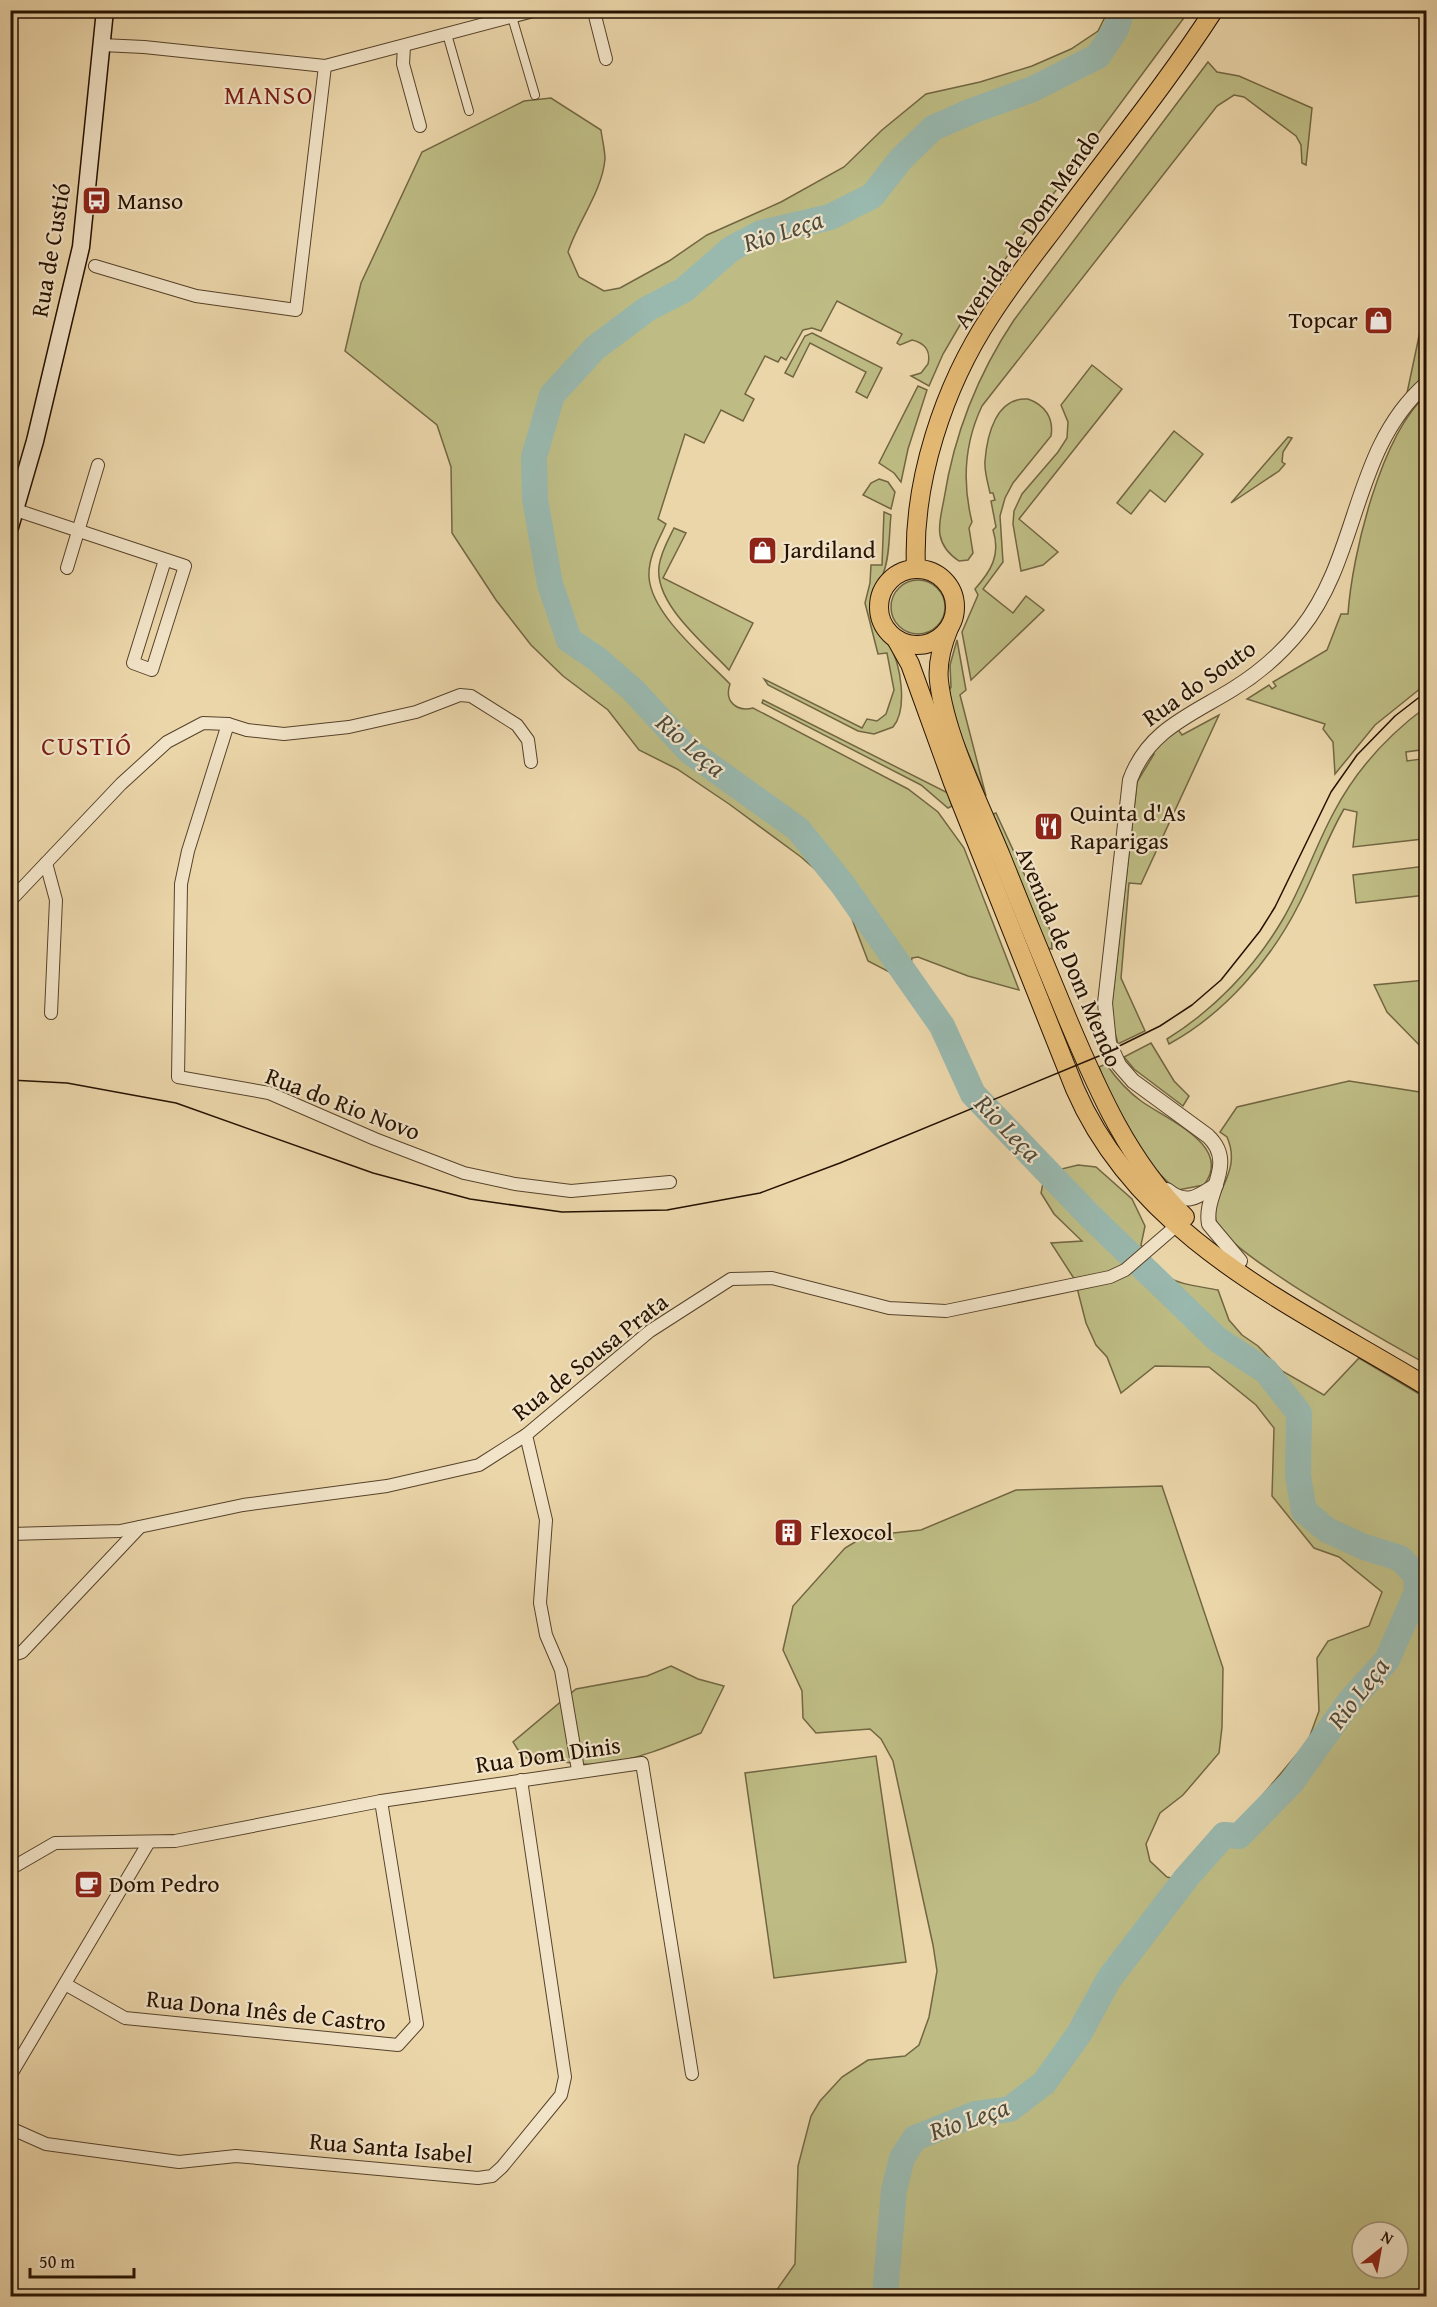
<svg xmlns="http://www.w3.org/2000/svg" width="1437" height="2307" viewBox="0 0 1437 2307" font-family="'Gentium Book Plus',serif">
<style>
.green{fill:#bebc84;stroke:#726642;stroke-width:1.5;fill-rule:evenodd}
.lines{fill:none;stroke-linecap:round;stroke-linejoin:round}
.river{stroke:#99b8ae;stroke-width:26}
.pedestrian-casing{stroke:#56422a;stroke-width:10}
.minor-casing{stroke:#56422a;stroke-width:14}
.tertiary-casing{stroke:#56422a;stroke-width:16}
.secondary-casing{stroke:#251100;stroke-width:19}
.primary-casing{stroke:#251100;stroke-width:20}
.pedestrian{stroke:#f2e4c8;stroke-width:8}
.minor{stroke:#f2e4c8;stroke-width:12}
.tertiary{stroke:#f2e4c8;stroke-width:14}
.secondary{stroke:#f2e4c8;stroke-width:16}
.primary{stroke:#e6bb75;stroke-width:18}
.tram{stroke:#251100;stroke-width:1.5}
.labels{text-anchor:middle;stroke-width:4.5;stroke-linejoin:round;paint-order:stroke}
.poi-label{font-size:24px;fill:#251100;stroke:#f2e4c8;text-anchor:start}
.street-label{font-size:24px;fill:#251100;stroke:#f2e4c8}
.neighbourhood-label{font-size:26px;letter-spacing:1.5px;fill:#7a1f14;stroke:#f2e4c8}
.water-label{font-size:26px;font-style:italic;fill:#4e4b3d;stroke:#f2e4c8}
</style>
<rect width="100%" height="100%" fill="#ebd6aa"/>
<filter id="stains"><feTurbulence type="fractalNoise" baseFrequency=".00333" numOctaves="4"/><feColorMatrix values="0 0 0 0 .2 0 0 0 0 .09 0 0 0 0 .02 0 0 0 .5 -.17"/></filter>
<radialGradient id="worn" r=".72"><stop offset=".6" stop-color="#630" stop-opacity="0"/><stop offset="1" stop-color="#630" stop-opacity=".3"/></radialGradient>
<!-- green -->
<g class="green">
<path d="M1108,11H1189L974,301L943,354L929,386L911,376L921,373L928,364C931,351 925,343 912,340L900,345L897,343L902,334L837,301L821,331L812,328L803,330L786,360L781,357L778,362L765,356L745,394L754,399L743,421L721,410L704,443L685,434L658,519L666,524C658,541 648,558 649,577C651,614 705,658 730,684C724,701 736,712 753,708L908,789L938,812L964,848L1019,990L968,976L918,957L912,958L911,964L895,975L868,961L842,893L801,857L729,804L677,769L639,750L608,710L563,676L531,645L496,600L452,533L451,467L437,425L345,351L361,283L422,152L524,101L551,98L601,130C602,139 605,150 605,159C602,192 578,221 568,252L579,277L604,291L620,288L669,261L707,235L781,202L844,167L882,130L926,94L980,82L1032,66L1071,49L1098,31Z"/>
<path d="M1208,62L1217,72L1239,76L1312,108L1306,165L1302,163L1301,145L1296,136L1244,97L1234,95L1217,106L982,406C964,444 962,482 972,522L969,528L973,553L968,560L959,561C950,555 942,546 940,535C938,524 942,510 944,499C954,435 978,374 1014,320Z"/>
<path d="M1426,303V375L1407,393Z"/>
<path d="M812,333L882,368L867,398L856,392L866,372L810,343L793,377L785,373L805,336Z"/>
<path d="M1092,365L1122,389L1019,519L1058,552L1043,565L1021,571L1013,524L1014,511L1022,494L1058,452L1067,438L1068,422L1061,405Z"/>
<path d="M918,386L927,390L908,449L901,482L894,473L879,463Z"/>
<path d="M1426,395V684L1375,725L1335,774L1333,742L1323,729L1325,724L1247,699L1269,685L1272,689L1276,686L1273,682L1327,650L1341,614H1348C1352,554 1381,436 1426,395Z"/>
<path d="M1028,399C1045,405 1054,418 1051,436L1013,483L1005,498L1000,516L1003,562L983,589L1013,613L1026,596L1044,610L971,680L962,632L978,595L975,589C991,571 1001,555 993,530L996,527L991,501L995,500L993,493H990C988,483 984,471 985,461C987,435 996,397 1028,399Z"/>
<path d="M1174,431L1203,454L1165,502L1150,490L1131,514L1117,503Z"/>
<path d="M1288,437L1292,438L1283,452L1282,462L1285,464L1279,471L1231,503Z"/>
<path d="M879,479L888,482L895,492L891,509L863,495L871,483Z"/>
<path d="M884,512L891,515C889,533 890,557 883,574C877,590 868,599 872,617C875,629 884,634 889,644C901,664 908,709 893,727L874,734L858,731L768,685L764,679L862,728L867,719L877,721L886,714L894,690L887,653L878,654L865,603L870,583L871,565H882Z"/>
<path d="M674,528L686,533L663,578L753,623L729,670C705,644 654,604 659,566C661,552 668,540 674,528Z"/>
<circle cx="918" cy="607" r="27"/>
<path d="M957,640L966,690L960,695L986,796L961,736L948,692L951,687L950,665Z"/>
<path d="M763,700L948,793L952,806L948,808L921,785L762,703Z"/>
<path d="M1426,707L1420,750L1406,752L1407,761L1421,759L1426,808V833L1423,839L1353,847L1357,812L1344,809C1326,840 1315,873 1299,904C1271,960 1224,1014 1169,1044L1167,1039C1214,1010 1255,967 1283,919C1303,885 1315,847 1334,812C1356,770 1388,735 1426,707Z"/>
<path d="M1219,715L1141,884L1129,883L1121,978L1145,1031L1118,1044L1114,1029L1112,1003L1137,782L1154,754L1151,751L1177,728L1182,735Z"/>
<path d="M996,813L1051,932L1052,949L1047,948L993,814Z"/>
<path d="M1426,866V895L1356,903L1353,875Z"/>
<path d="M1426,980V1052L1387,1012L1374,985Z"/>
<path d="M1151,1043L1174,1081L1189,1096L1183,1106L1134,1069L1124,1057Z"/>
<path d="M1106,1064C1116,1078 1127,1091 1141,1101C1166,1119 1234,1146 1204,1185L1178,1190C1143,1166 1113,1106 1099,1067Z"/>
<path d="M1349,1081L1426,1093V1364C1392,1344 1223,1252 1216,1221C1210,1193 1243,1173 1227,1137L1220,1132L1237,1107Z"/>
<path d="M1078,1165L1096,1167L1132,1199L1145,1226L1141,1245C1166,1285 1175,1282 1218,1290L1229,1320L1242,1335L1258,1346L1282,1371L1324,1395L1359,1358L1426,1398V2296H779L776,2291L795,2264L798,2166L811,2116L820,2101L842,2077L868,2060L905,2056L919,2045L929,2017L937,1971L933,1945L893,1761L881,1739L870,1729L816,1733L803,1718L802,1691L783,1650L793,1606L845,1548L865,1536L921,1530L1016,1490L1162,1486L1223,1668L1222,1727L1219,1753L1183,1795L1160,1813L1146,1844L1150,1861L1167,1877L1196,1884L1235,1835L1240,1822L1308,1741L1319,1711L1317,1658L1328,1641L1369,1626L1382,1592L1339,1557L1314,1548L1272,1496L1274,1428L1256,1405L1209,1367L1155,1366L1121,1393L1107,1357L1096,1345L1086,1323L1075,1280L1051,1243L1082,1241L1054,1214L1041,1193L1045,1173ZM1362,2232H1398V2268H1362Z"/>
<path d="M671,1666L698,1679L724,1686L701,1733C670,1746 636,1760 602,1764C577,1767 549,1757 523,1758L513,1742L576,1689L647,1676Z"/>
<path d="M876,1756L906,1962L774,1978L745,1773Z"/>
</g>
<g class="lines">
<!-- river -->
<path class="river" d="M885,2296L894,2190L902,2158L915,2138L975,2114L1010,2109L1044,2083L1079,2034L1109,1979L1187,1877L1224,1835L1239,1836L1291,1783L1350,1701L1387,1660L1417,1592L1416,1575L1400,1558L1364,1547L1327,1530L1304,1511L1298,1476L1299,1413L1266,1371L1218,1340L1088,1214L973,1094L942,1026L843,885L798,829L689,751L633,690L596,658L569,640L550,584L535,499L534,457L552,395L595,348L647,309L684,290L731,249L761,233L830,217L872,196L901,159L933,128L972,111L1033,89L1098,56L1116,29L1122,10"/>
<defs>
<g id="pedestrian">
<path d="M512,17L535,95"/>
<path d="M447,34L469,111"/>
</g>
<g id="minor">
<path d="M594,12L606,59"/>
<path d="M102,45L144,47L325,66L537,10"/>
<path d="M404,46L403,64L420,126"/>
<path d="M95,266L196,296L296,310L325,66"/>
<path d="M16,510L185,566L152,670L133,663L165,560"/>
<path d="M67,568L98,465"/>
<path d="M228,724L188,851L181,884L178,1077L269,1093L375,1139L464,1173L515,1184L571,1191L670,1182"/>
<path d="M46,863L56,900L51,1013"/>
<path d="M10,901L121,784L167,742L203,723L228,724L247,730L284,734L349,727L416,712L460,695L471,696L517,725L528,740L531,762"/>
<path d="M526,1435L546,1520L540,1603L546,1635L561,1670L578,1770"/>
<path d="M10,1534L120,1531L243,1505L387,1486L479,1465L526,1435L650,1331L731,1279L772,1278L889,1308L946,1311L1110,1277L1125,1270L1176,1226"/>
<path d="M10,1656L22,1652L140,1527"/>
<path d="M10,1869L55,1843L175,1841L381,1801L642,1763L692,2074"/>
<path d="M65,1984L125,2018L398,2045L417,2024L381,1801"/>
<path d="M10,2076L149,1842"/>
<path d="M10,2128L46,2144L179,2162L236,2156L478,2178L492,2176L502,2167L561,2095L565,2077L521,1780"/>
</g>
<g id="tertiary">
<path d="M1167,1190C1187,1206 1197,1197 1216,1185"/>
<path d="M1240,1261L1209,1224C1203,1194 1238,1164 1208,1136L1133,1081L1119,1065L1109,1043L1105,1003L1130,780C1148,730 1191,715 1233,689C1259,673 1282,653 1301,629C1360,555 1352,449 1426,384"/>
</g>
<path id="secondary" d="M10,527L35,441L81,247L105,10"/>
<g id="primary">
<path d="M916,568C912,482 944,386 991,315C1012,282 1037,251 1061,219C1112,150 1167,83 1214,10"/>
<circle cx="917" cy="607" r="38"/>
<path d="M949,628C942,645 937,663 939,681C945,736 980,805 1001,856C1023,911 1045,965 1068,1020C1098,1091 1129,1162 1185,1217"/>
<path d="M896,639L910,664L953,783L1075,1089C1140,1239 1295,1306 1426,1386"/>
</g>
</defs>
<!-- pedestrian casing -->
<use href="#pedestrian" class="pedestrian-casing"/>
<!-- minor casing -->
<use href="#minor" class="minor-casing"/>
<!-- tertiary casing -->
<use href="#tertiary" class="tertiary-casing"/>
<!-- secondary casing -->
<use href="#secondary" class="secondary-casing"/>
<!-- primary casing -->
<use href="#primary" class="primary-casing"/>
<!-- pedestrian -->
<use href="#pedestrian" class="pedestrian"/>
<!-- minor -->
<use href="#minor" class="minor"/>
<!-- tertiary -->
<use href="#tertiary" class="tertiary"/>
<!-- secondary -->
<use href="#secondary" class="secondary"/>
<!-- primary -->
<use href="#primary" class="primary"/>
<!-- tram -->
<path class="tram" d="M10,1080L67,1083L176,1103L373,1173L470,1199L562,1212L667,1210L760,1193L840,1163L1099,1056L1160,1026L1192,1005L1221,980L1260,931L1275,907L1331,792L1357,755L1395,716L1426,692"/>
</g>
<!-- icons -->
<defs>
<symbol id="bus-square" viewBox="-11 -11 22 22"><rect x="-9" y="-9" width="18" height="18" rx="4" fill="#8f2418" stroke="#f2e4c8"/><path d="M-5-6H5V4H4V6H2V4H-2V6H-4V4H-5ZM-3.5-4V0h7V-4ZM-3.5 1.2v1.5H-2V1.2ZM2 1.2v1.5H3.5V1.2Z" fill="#fff"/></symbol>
<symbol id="shop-square" viewBox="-11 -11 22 22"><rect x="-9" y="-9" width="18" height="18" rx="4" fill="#8f2418" stroke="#f2e4c8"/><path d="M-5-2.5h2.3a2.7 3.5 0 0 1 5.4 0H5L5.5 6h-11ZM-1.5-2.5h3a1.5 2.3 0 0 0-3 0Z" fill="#fff"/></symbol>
<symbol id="restaurant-square" viewBox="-11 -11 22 22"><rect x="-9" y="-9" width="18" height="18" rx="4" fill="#8f2418" stroke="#f2e4c8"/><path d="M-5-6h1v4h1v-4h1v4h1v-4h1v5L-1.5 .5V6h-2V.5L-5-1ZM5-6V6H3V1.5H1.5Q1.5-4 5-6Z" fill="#fff"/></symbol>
<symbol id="building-square" viewBox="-11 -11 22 22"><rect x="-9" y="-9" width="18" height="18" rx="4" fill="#8f2418" stroke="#f2e4c8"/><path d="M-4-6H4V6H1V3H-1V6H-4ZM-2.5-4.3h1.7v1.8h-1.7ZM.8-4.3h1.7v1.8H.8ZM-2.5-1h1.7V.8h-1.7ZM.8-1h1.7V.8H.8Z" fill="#fff"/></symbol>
<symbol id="cafe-square" viewBox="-11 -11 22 22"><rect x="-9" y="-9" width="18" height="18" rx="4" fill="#8f2418" stroke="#f2e4c8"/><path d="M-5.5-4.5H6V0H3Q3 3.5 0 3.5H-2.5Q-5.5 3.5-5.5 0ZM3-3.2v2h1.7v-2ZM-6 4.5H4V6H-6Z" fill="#fff"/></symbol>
</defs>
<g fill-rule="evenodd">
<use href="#bus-square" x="80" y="184" width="33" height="33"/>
<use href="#shop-square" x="1362" y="304" width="33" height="33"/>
<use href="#shop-square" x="746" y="534" width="33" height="33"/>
<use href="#restaurant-square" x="1032" y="810" width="33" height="33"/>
<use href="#building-square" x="772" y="1516" width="33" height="33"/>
<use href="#cafe-square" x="72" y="1868" width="33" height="33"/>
</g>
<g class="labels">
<!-- poi labels -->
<g class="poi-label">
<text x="117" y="209">Manso</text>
<text x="1358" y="328" text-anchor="end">Topcar</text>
<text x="783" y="558">Jardiland</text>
<text x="1070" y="821">Quinta d'As<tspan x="1070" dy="28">Raparigas</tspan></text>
<text x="810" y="1540">Flexocol</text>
<text x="109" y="1892">Dom Pedro</text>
</g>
<!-- street labels -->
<g class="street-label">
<text transform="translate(1027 229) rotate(-55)" y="8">Avenida de Dom Mendo</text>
<text transform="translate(51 250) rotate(-80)" y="8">Rua de Custió</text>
<text transform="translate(1199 683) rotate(-35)" y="8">Rua do Souto</text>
<text transform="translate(1069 957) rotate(67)" y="8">Avenida de Dom Mendo</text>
<text transform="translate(343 1104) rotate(21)" y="8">Rua do Rio Novo</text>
<text transform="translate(590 1357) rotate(-38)" y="8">Rua de Sousa Prata</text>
<text transform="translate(548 1755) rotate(-8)" y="8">Rua Dom Dinis</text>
<text transform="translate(266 2011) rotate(6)" y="8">Rua Dona Inês de Castro</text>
<text transform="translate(391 2148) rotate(5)" y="8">Rua Santa Isabel</text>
</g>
<!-- neighbourhood labels -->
<g class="neighbourhood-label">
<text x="269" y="104">MANSO</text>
<text x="87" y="755">CUSTIÓ</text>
</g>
<!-- water labels -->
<g class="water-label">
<text transform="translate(783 231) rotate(-18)" y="9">Rio Leça</text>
<text transform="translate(691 745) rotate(41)" y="9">Rio Leça</text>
<text transform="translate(1008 1128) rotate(46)" y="9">Rio Leça</text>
<text transform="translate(1358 1693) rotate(-52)" y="9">Rio Leça</text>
<text transform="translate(969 2119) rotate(-19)" y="9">Rio Leça</text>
</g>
</g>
<!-- margin -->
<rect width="1437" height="2307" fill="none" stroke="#ebd6aa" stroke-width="36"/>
<rect x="12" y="12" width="1413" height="2283" fill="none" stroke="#251100" stroke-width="3"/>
<rect x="18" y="18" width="1401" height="2271" fill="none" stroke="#251100" stroke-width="1.5"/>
<!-- north arrow -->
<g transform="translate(1380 2250) rotate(31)"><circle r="28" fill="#f2e4c8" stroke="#a09078" stroke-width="1.5"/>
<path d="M0-4.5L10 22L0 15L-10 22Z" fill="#8f2418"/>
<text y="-9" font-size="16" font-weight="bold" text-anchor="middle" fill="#251100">N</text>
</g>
<!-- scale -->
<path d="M30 2268v9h104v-9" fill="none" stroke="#251100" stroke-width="3"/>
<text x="39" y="2268" font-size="18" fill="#251100" stroke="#f2e4c8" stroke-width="4.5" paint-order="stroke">50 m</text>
<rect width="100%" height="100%" filter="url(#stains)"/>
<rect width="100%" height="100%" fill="url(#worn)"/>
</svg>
